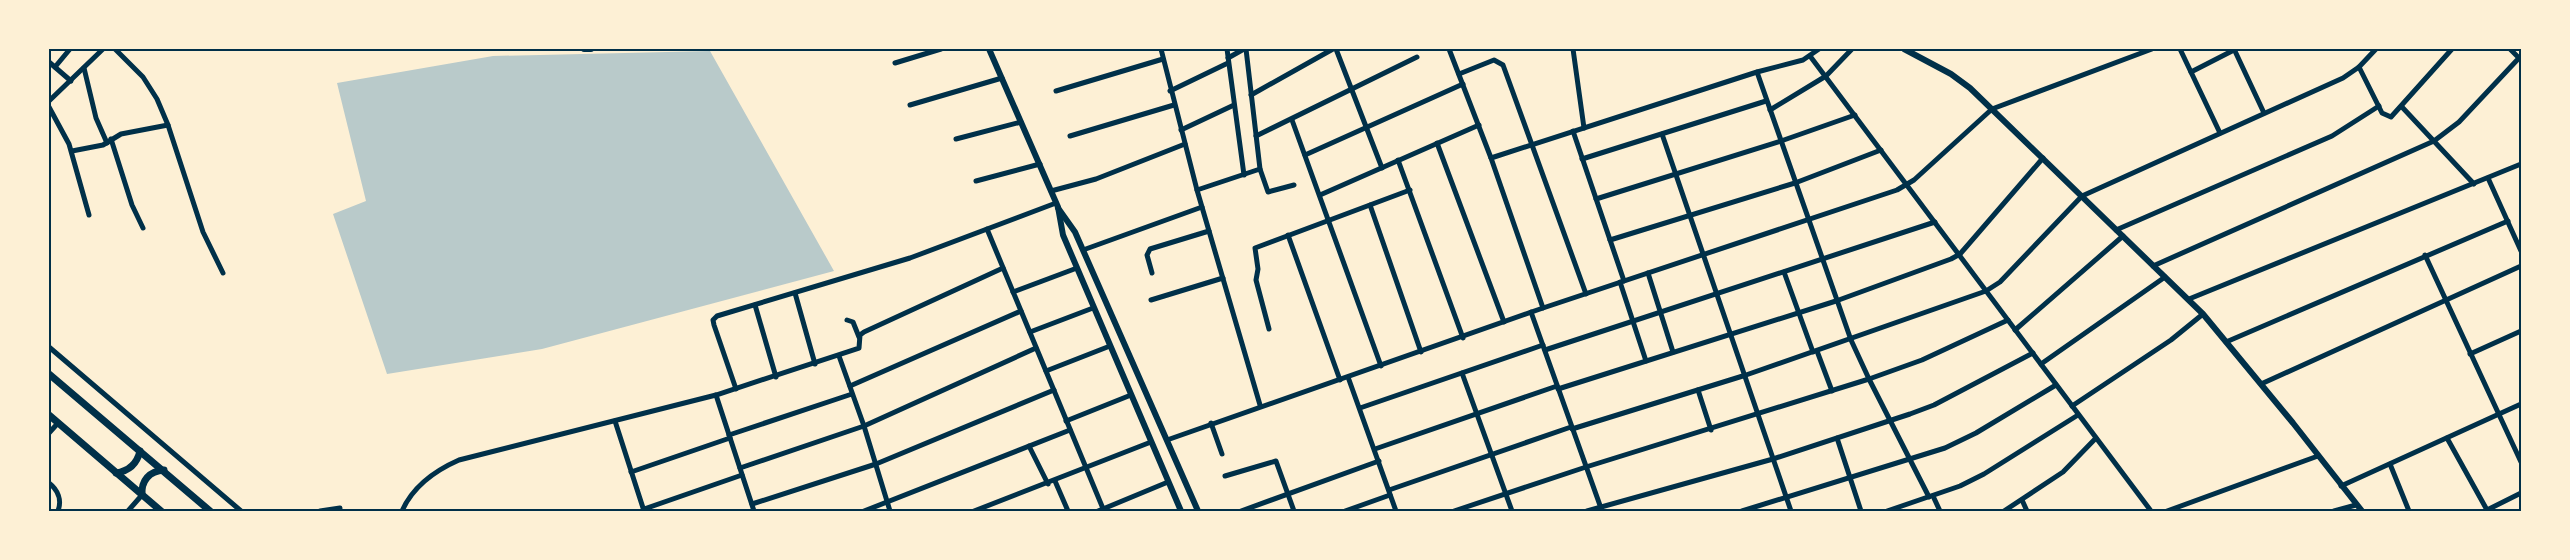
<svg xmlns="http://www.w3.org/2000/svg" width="2570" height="560" viewBox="0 0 2570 560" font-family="Commissioner,sans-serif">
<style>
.green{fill:#b9caca}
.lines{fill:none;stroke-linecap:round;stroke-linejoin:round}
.minor{stroke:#003049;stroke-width:5}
.tertiary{stroke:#003049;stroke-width:6}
.secondary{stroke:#003049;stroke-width:7}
.neatline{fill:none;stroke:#003049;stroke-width:2}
</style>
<rect width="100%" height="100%" fill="#fdf0d5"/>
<!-- green -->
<path class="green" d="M710,51L834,271L542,349L387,374L333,214L366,201L337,83L493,56Z"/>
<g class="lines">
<!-- minor -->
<g class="minor">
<path d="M115,49L143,77L157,99L168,125L203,232L223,273"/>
<path d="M1161,49L1197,190L1260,405"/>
<path d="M1227,49L1244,175"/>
<path d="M1246,49L1260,169"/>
<path d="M1336,49L1382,168"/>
<path d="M1449,49L1491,158L1543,308"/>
<path d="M1573,49L1584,128"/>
<path d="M2180,49L2220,133"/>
<path d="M2234,49L2264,113"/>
<path d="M1810,56L2151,511"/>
<path d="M1228,58L1244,49"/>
<path d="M49,62L71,81"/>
<path d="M895,63L941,49"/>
<path d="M55,67L70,49"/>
<path d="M2359,67L2382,113L2391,117L2452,49"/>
<path d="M84,68L96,118L107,143"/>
<path d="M1757,72L1851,340L1869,379L1929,497"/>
<path d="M2191,72L2234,50"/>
<path d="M1459,74L1494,60L1503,65L1586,294"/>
<path d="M1056,91L1163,59"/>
<path d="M1170,91L1228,63"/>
<path d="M1251,95L1333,49"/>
<path d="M49,101L103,49"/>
<path d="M910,105L1002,78"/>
<path d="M49,107L69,144L89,215"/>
<path d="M2402,107L2474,184"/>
<path d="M1770,110L1826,76L1852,49"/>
<path d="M1292,120L1381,366"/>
<path d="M1181,130L1234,105"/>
<path d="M1573,131L1624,281"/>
<path d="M1662,134L1791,511"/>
<path d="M1070,136L1174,105"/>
<path d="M1256,136L1417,57"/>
<path d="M111,139L132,205L143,228"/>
<path d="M956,139L1021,122"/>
<path d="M1437,143L1504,322"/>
<path d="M72,151L103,145L121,134L168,125"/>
<path d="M1305,155L1463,84"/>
<path d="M1491,158L1757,72L1803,60L1819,49"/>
<path d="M1582,159L1766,101"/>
<path d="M1398,160L1463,338"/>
<path d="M2488,178L2521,251"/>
<path d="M976,181L1040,164"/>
<path d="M1197,190L1260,169L1268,192L1294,185"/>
<path d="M1051,191L1096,179L1185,144"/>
<path d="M1320,195L1479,125"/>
<path d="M1596,199L1781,141L1855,115"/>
<path d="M1370,205L1421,352"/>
<path d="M987,229L1104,511"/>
<path d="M2116,230L2332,136L2379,106"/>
<path d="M1288,235L1340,380"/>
<path d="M1610,240L1795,183L1881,150"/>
<path d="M1083,250L1202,207"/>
<path d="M2425,255L2521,462"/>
<path d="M2153,266L2434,141L2459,122L2519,58L2510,49"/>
<path d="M1784,272L1813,352"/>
<path d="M1152,273L1147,255L1150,249L1209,231"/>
<path d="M1648,273L1673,352"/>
<path d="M1620,282L1646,361"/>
<path d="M1013,292L1077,268"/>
<path d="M795,293L815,364"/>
<path d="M2189,299L2521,164"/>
<path d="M1151,300L1223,278"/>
<path d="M755,305L776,377"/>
<path d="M1531,312L1602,511"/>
<path d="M847,320L853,322L859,337"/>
<path d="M1269,329L1256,280L1258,269L1255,248L1410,190"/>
<path d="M2015,330L2123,236"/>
<path d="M1030,332L1093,308"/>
<path d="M2226,342L2508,221"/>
<path d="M49,347L241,511"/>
<path d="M1545,350L1935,222"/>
<path d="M1817,351L1832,391"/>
<path d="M2470,354L2521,331"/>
<path d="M839,356L864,426L890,511"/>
<path d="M2041,364L2165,277"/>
<path d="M1046,371L1110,346"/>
<path d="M1462,373L1512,511"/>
<path d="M1348,377L1396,511"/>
<path d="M2261,384L2521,266"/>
<path d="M850,386L1021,311"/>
<path d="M736,389L714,325L713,320L717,316L910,258L1056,203"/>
<path d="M1558,389L1836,301L1951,259L1960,254L1967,246L2043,158"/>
<path d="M1698,390L1711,430"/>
<path d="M716,395L754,511"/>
<path d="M2072,406L2171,340L2203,314"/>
<path d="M1360,408L1543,345"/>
<path d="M615,421L644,511"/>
<path d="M1066,421L1131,395"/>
<path d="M1211,423L1222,454"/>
<path d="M1572,429L1746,375L1986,291L2000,282L2082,196L2343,78L2359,67L2376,49"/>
<path d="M49,433L58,423"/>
<path d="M729,435L852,394"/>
<path d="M1837,438L1861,511"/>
<path d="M2447,438L2487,510"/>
<path d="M1167,440L1543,308L1897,190L1914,180L1992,109L2152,49"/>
<path d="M1029,446L1048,484"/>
<path d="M1375,449L1557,386"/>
<path d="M2390,464L2409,511"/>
<path d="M740,468L864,426L1036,348"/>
<path d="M631,472L730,438"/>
<path d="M1225,476L1276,461L1294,511"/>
<path d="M1055,481L1068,511"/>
<path d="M49,483C58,490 62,500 58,511"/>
<path d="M2341,486L2521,404"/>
<path d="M1389,490L1571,427"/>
<path d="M1933,496L1940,511"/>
<path d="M2022,500L2027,511"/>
<path d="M752,504L876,464L1054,390"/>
<path d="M644,509L742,475"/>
<path d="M128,511L142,495"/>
<path d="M320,511L340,508"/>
<path d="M402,511C413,486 434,471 459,460L716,395L859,348L860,335L864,332L1003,268"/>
<path d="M864,511L1070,430"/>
<path d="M974,511L1151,442"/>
<path d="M1098,511L1168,482"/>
<path d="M1241,511L1379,461"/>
<path d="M1345,511L1390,495"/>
<path d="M1454,511L1586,467L1869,379L1922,360L2008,320"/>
<path d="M1587,511L1773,459L1910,414L1934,405L2033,353"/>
<path d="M1742,511L1945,448L1976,433L2056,385"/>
<path d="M1887,511L1960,486L1984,474L2078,415"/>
<path d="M2004,511L2063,472L2096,438"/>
<path d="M2167,511L2318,456"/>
<path d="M2334,511L2356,505"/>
<path d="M2485,511L2521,493"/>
</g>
<!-- tertiary -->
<g class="tertiary">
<path d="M584,49H591"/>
<path d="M989,49L1058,207L1063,235L1181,511"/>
<path d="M1904,49L1951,74L1970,88L2203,314L2293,423L2362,511"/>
<path d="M1058,208L1075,232L1198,511"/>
</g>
<!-- secondary -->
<g class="secondary">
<path d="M49,374L210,511"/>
<path d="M49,415L161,511"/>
<path d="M116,473C129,471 137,464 140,451"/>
<path d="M142,495C141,481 149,471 164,470"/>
</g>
</g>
<!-- border -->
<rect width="2570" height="560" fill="none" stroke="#fdf0d5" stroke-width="100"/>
<rect x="50" y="50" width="2470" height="460" class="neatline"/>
</svg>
